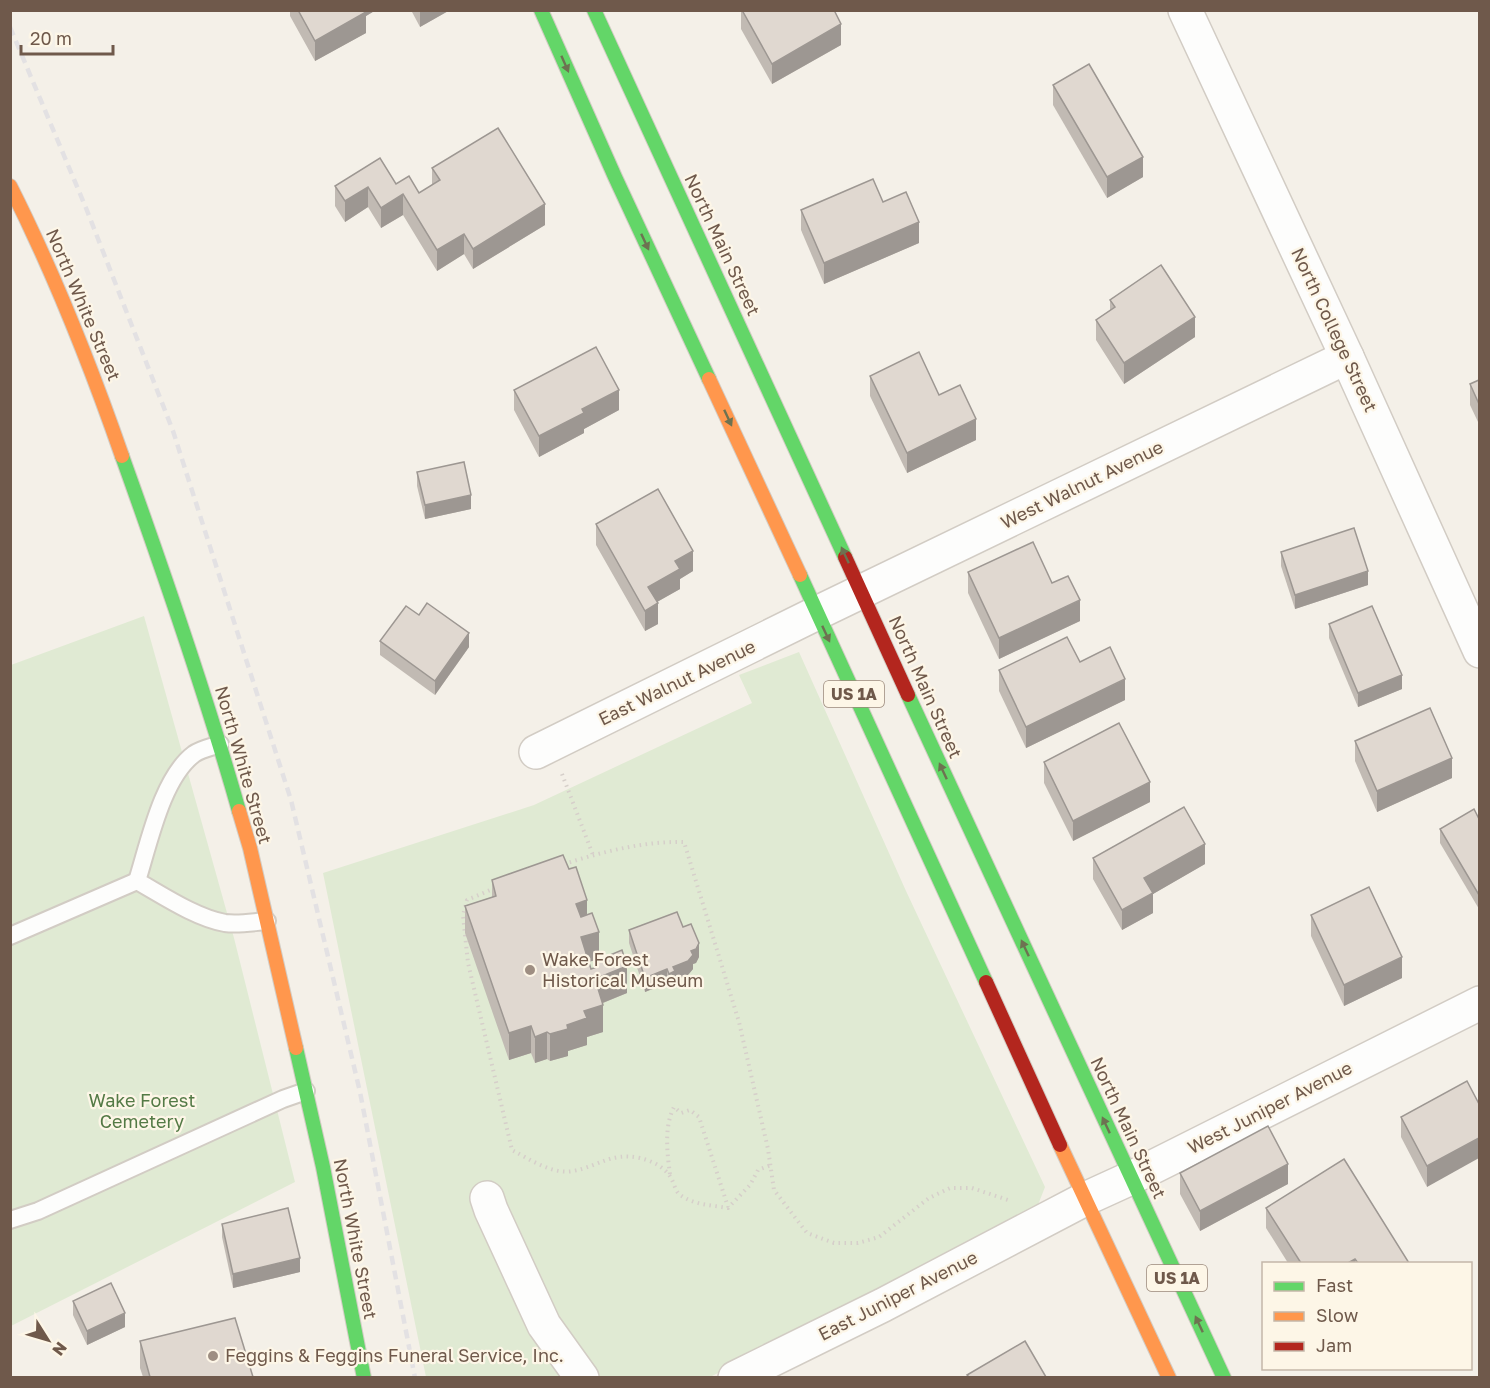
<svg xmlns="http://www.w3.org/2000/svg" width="1490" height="1388" viewBox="0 0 1490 1388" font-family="'Golos Text',sans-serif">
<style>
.green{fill:#e0ead3}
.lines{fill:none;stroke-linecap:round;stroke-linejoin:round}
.lane-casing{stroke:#d2ccc4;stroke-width:20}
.street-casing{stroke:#d2ccc4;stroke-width:36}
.fast-casing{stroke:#d3ccc4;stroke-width:16}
.slow-casing{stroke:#d3ccc4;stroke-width:16}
.jam-casing{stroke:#d3ccc4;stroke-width:16}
.path{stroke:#d6cfca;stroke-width:4;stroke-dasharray:1.5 4.5;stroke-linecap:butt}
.lane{stroke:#fdfdfc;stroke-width:16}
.street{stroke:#fdfdfc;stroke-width:33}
.fast{stroke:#63d668;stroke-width:14}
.slow{stroke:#ff974d;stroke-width:14}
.jam{stroke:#b3261e;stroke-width:14}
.rail{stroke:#e3e1e3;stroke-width:4.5;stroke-dasharray:9 6;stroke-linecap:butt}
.wall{fill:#c1bab3}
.shaded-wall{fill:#9d9792}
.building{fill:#e0d8d0;stroke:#9d9792;stroke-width:1.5}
.oneway{fill:#6d7251}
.poi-dot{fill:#9e8e82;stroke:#fdf6e7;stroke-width:2}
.labels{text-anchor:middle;stroke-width:4.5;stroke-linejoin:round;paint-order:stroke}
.shield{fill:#fdf6e7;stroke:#9a887a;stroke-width:1.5}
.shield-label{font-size:16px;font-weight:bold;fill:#6f594b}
.street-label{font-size:18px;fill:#6f594b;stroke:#fdf6e7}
.poi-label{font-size:18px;fill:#6f594b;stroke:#fdf6e7;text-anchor:start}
.park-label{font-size:18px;fill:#547a46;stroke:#fdf6e7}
</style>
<rect width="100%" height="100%" fill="#f4f0e8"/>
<!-- green -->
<g class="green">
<path d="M144,616L234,938L295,1182L11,1326V665Z"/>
<path d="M799,652L906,891L1045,1187L1036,1210L983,1240L710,1377H426L323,873L534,805L752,703L739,675Z"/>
</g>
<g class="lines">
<defs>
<g id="lane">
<path d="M220,744C212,747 201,749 194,754C162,778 149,843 137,881C162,895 196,918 225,923C239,925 253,922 267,921"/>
<path d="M10,936L137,881"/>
<path d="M10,1220L38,1211L283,1099L306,1091"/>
</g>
<g id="street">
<path d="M1185,10L1347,357L1480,651"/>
<path d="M536,752L817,613L1347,357"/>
<path d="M487,1198L491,1210L544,1325L582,1378"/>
<path d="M735,1378L883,1305L1085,1199L1131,1178L1480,1003"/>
</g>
<g id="fast">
<path d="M541,10L615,177L709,379"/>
<path d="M594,10L845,557"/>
<path d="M122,456C164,573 205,691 239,811"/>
<path d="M800,575L986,982"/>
<path d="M908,695L1224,1378"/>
<path d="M296,1048L323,1167L364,1378"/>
</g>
<g id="slow">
<path d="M10,186C54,273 90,364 122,456"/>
<path d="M709,379L800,575"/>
<path d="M239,811L250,848L296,1048"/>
<path d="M1060,1145L1169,1378"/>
</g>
<g id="jam">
<path d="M845,557L908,695"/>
<path d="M986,982L1060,1145"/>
</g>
</defs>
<!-- lane casing -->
<use href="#lane" class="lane-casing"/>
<!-- street casing -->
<use href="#street" class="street-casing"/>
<!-- fast casing -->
<use href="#fast" class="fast-casing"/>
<!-- slow casing -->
<use href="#slow" class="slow-casing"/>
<!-- jam casing -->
<use href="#jam" class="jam-casing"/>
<!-- path -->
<g class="path">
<path d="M562,774L593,855"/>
<path d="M564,864C602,852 644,841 684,842L739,1022L768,1149L774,1190L807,1233L834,1243H858L879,1237L929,1198L950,1188H972L1011,1201"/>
<path d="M495,888L467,900L463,915L468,963L512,1150C529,1159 553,1175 573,1171C600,1166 610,1152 640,1158C652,1161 665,1167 671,1178C674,1183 675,1190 679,1194C693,1205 711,1205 728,1208L750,1185L758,1170L771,1165"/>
<path d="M624,965L635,962"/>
<path d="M670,1174C667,1152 664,1127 674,1107L681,1113L690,1110L699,1117L728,1207"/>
</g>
<!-- lane -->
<use href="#lane" class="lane"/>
<!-- street -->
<use href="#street" class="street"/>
<!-- fast -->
<use href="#fast" class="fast"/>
<!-- slow -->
<use href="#slow" class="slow"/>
<!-- jam -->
<use href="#jam" class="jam"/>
<!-- rail -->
<path class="rail" d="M10,27L86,208L173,431L291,800L360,1092L415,1378"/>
</g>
<!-- wall -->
<g class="wall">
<path d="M290,10H376L366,16V33L315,61L290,16Z"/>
<path d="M411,10H450L420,27Z"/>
<path d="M741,10H834L841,45L772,84L741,29Z"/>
<path d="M1053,85L1143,177L1107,198L1053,105Z"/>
<path d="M432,168L545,225L473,269L464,254L437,271L403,215L381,228L368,207L345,222L335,206V186L396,184L419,193L432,185Z"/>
<path d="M883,202L919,243L824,284L801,230V210Z"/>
<path d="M1110,300L1195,337L1124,384L1096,340V320L1110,310Z"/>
<path d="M870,376L939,395L976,440L907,473L870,396Z"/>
<path d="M1479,380V424L1470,405V384Z"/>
<path d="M514,390L619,410L584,429V433L539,457L514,410Z"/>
<path d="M417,472L471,509L425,519L417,486Z"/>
<path d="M596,524L693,571L680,579V589L657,602L658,624L645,631L596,545Z"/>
<path d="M1281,552L1368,585L1295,609L1281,566Z"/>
<path d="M968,572L1052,583L1080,621L999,659L968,593Z"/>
<path d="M1329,624L1402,689L1358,707L1329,638Z"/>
<path d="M380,641L469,647L435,695L380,655Z"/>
<path d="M1080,662L1125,700L1026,748L999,691V670Z"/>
<path d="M1355,741L1452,778L1377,812L1355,761Z"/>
<path d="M1044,762L1150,802L1073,841L1044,783Z"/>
<path d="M1479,819V909L1440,843V829Z"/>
<path d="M1093,858L1205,864L1153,894V913L1122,930L1093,879Z"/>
<path d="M492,880L587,915L599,959L589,962L591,969L596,967V961L627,993L603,1003V1032L587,1037V1045L568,1051V1056L550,1061L547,1059L535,1063L531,1053L509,1060L465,933V906L492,897Z"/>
<path d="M1311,915L1402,978L1344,1006L1311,936Z"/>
<path d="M683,927L699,957L696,963L693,964V969L688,975L675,980V985L669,988L667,983L645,992L629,943V930Z"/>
<path d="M1479,1104L1427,1187L1401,1137V1117Z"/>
<path d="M1180,1173L1288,1184L1200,1231L1180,1194Z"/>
<path d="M1266,1208L1409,1263H1288L1266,1228Z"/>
<path d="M222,1224L300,1272L233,1288L222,1237Z"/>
<path d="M73,1301L125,1327L87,1345L73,1315Z"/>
<path d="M140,1341L253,1377H143L140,1368Z"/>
</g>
<!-- shaded-wall -->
<g class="shaded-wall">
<path d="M359,10H376L366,16V33L315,61V41Z"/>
<path d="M420,10H450L420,27Z"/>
<path d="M841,24V45L772,84V64Z"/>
<path d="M1143,157V177L1107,198V177Z"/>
<path d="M368,187V207L345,222V201Z"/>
<path d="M403,194V215L381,228V208Z"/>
<path d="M545,204V225L473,269V249Z"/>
<path d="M919,222V243L824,284V263Z"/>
<path d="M464,234V254L437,271V250Z"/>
<path d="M1195,317V337L1124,384V363Z"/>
<path d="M619,390V410L584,429V433L539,457V436L582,409Z"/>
<path d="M976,419V440L907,473V453Z"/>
<path d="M471,495V509L425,519V505Z"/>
<path d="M693,551V571L680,579V589L648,607V587L675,561Z"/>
<path d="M1368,571V585L1295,609V595Z"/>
<path d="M1080,600V621L999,659V638Z"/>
<path d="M658,603V624L645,631V611Z"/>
<path d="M469,633V647L435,695V681Z"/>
<path d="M1402,675V689L1358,707V693Z"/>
<path d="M1125,679V700L1026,748V727Z"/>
<path d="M1452,758V778L1377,812V791Z"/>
<path d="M1150,782V802L1073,841V821Z"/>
<path d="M1205,844V864L1153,894V913L1122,930V910L1144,878Z"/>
<path d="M587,900V927L576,930V904Z"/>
<path d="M599,932V959L581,964V937Z"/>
<path d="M699,943V957L696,963L693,964V969L688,975L675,980V985L669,988V974L673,967Z"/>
<path d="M1402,957V978L1344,1006V985Z"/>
<path d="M627,966V993L595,1006V979Z"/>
<path d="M667,969V983L645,992V978Z"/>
<path d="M603,1005V1032L587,1037V1045L568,1051V1056L550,1061V1034L567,1025L584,1011Z"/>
<path d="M531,1026V1053L509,1060V1033Z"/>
<path d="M547,1032V1059L535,1063V1037Z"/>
<path d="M1479,1138V1158L1427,1187V1166Z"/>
<path d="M1288,1164V1184L1200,1231V1211Z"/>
<path d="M300,1258V1272L233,1288V1274Z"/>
<path d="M1355,1259V1263H1348Z"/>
<path d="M125,1313V1327L87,1345V1331Z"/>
</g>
<!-- building -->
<g class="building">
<path d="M298,10H365L366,12L315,41Z"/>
<path d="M742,10H834L841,24L772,64Z"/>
<path d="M1089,64L1143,157L1107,177L1053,85Z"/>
<path d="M498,128L545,204L473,249L464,234L437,250L403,194L381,208L368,187L345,201L335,186L380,158L396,184L409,176L419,193L440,180L432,168Z"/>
<path d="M873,179L883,202L906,192L919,222L824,263L801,210Z"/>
<path d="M1161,265L1195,317L1124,363L1096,320L1115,307L1110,300Z"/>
<path d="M596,347L619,390L582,409L584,413L539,436L514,390Z"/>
<path d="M919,352L939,395L960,385L976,419L907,453L870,376Z"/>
<path d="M1479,380V404L1470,384Z"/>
<path d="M464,462L471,495L425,505L417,472Z"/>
<path d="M658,489L693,551L675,561L680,569L648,587L658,603L645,611L596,524Z"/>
<path d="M1354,528L1368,571L1295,595L1281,552Z"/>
<path d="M1033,542L1052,583L1068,576L1080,600L999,638L968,572Z"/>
<path d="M427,603L469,633L435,681L380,641L406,606L419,615Z"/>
<path d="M1372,606L1402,675L1358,693L1329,624Z"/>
<path d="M1067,637L1080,662L1110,647L1125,679L1026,727L999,670Z"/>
<path d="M1430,708L1452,758L1377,791L1355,741Z"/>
<path d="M1119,723L1150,782L1073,821L1044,762Z"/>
<path d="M1184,807L1205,844L1144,878L1153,893L1122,910L1093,858Z"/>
<path d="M1474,809L1479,819V895L1440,829Z"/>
<path d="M563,855L569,869L576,867L587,900L576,904L581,917L592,913L599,932L581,937L591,969L597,967L596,961L622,950L627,966L595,979L603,1005L584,1011L587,1018L567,1025L568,1029L550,1034L547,1032L535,1037L531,1026L509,1033L465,906L496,896L492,880Z"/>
<path d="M1369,887L1402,957L1344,985L1311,915Z"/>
<path d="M677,912L683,927L691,924L699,943L696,949L691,951L693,955L688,961L673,967L675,971L669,974L667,969L645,978L629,930Z"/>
<path d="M1467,1081L1479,1104V1138L1427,1166L1401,1117Z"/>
<path d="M1268,1126L1288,1164L1200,1211L1180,1173Z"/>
<path d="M1344,1159L1409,1263H1358L1355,1259L1348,1263H1301L1266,1208Z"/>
<path d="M288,1208L300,1258L233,1274L222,1224Z"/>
<path d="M111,1283L125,1313L87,1331L73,1301Z"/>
<path d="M235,1318L253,1377H150L140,1341Z"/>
<path d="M1025,1341L1046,1377H969L967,1375Z"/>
</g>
<!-- one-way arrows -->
<defs><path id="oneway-solid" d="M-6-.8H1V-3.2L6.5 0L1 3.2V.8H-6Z" transform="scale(1.5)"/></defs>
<g class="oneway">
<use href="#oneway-solid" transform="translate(565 64) rotate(66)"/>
<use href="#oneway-solid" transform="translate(645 242) rotate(65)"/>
<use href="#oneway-solid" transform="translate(728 418) rotate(65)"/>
<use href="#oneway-solid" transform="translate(845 555) rotate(-115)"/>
<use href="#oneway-solid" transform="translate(826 634) rotate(65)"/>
<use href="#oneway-solid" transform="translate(943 771) rotate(-115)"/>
<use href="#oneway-solid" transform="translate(1025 948) rotate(-115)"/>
<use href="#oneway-solid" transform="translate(1106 1125) rotate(-115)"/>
<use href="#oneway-solid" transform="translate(1199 1324) rotate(-115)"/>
</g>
<!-- markers -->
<g class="poi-dot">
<circle cx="530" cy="970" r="6"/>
<circle cx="213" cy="1356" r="6"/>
</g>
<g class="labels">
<!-- shield labels -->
<g class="shield">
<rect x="824" y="681" width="60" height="26" rx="4.5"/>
<rect x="1147" y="1265" width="60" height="26" rx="4.5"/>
</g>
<g class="shield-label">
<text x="854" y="700">US 1A</text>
<text x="1177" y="1284">US 1A</text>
</g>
<!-- street labels -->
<g class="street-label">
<text transform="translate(722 245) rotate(65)" y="6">North Main Street</text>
<text transform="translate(83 305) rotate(67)" y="6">North White Street</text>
<text transform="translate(1334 330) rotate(65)" y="6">North College Street</text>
<text transform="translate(1082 485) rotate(-26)" y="6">West Walnut Avenue</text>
<text transform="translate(677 683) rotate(-26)" y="6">East Walnut Avenue</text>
<text transform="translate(925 687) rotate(66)" y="6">North Main Street</text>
<text transform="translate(243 765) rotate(74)" y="6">North White Street</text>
<text transform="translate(1270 1108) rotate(-27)" y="6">West Juniper Avenue</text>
<text transform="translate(1128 1128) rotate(65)" y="6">North Main Street</text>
<text transform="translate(355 1239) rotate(79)" y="6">North White Street</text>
<text transform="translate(898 1296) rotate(-27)" y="6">East Juniper Avenue</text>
</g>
<!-- poi labels -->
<g class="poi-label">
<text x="542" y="966">Wake Forest<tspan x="542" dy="21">Historical Museum</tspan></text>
<text x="225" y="1362">Feggins &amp; Feggins Funeral Service, Inc.</text>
</g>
<!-- park labels -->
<g class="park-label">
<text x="142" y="1107">Wake Forest<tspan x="142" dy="21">Cemetery</tspan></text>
</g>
</g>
<!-- border -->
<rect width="1490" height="1388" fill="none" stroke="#6f594b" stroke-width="24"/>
<!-- legend -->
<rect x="1262" y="1262" width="210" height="108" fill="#fdf6e7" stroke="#c4b7a9" stroke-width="1.5"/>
<rect x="1274" y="1282" width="30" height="9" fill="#63d668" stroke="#c4b7a9" stroke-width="1.5"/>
<text x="1316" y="1292" font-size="18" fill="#6f594b">Fast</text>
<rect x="1274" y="1312" width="30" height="9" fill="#ff974d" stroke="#c4b7a9" stroke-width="1.5"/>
<text x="1316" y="1322" font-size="18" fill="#6f594b">Slow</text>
<rect x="1274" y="1342" width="30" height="9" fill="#b3261e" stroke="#c4b7a9" stroke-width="1.5"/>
<text x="1316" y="1352" font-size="18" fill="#6f594b">Jam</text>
<!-- north arrow -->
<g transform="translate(48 1340) rotate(127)" stroke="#fdf6e7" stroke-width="4.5" paint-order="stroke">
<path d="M0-4.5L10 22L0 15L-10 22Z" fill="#6f594b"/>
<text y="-9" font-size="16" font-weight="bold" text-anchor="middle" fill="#6f594b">N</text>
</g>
<!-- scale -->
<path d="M21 45v9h92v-9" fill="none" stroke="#6f594b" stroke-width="3"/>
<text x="30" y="45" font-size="18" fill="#6f594b" stroke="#fdf6e7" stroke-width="4.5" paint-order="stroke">20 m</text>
</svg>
